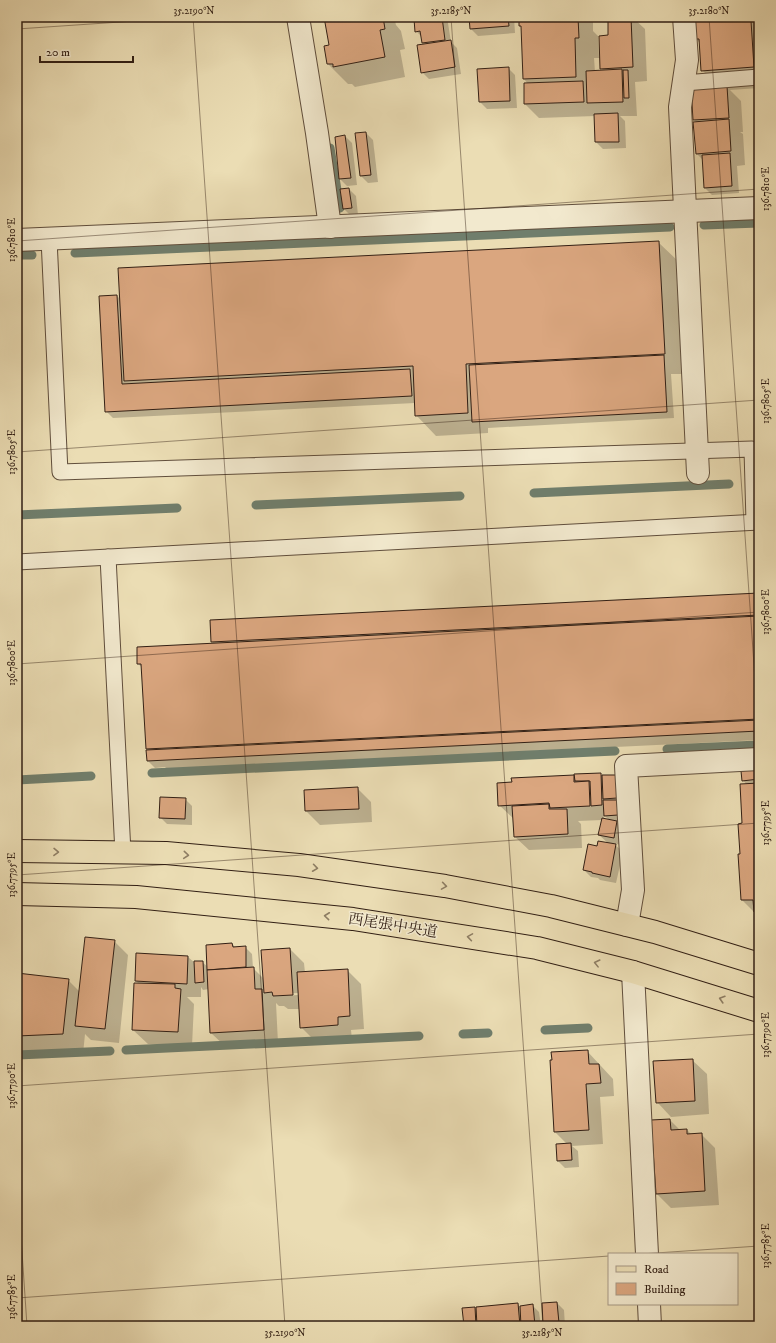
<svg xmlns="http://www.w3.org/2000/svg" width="776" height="1343" viewBox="0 0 776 1343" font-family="'IM FELL DW Pica','Noto Serif JP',serif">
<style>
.shadow{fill:#0003;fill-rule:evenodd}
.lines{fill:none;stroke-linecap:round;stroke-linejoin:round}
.stream{stroke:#707e6c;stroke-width:9}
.building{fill:#daa67f;stroke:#321f14}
.service-casing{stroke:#604e3c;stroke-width:17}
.minor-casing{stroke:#604e3c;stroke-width:24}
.primary-casing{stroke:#321f14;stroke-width:24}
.service{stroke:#f2e9ce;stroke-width:15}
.minor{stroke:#f2e9ce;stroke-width:22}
.primary{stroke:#ebddb4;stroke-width:22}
.oneway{stroke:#8e7e64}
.ticks{fill:none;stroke:#321f14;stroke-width:1;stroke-opacity:0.45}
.labels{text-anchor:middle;stroke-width:3;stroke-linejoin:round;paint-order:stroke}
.street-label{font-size:15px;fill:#321f14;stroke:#f2e9ce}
.neatline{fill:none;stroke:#321f14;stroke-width:1.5}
.ticks-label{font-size:10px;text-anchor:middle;fill:#321f14}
</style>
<rect width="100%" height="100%" fill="#ebddb4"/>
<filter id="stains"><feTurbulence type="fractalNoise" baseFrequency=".005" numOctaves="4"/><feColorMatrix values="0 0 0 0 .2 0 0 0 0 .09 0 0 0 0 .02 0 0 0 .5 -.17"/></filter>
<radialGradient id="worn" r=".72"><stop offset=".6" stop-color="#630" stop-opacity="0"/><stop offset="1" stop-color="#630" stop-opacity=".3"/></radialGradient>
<!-- shadow -->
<g class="shadow">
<path d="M325,17H396H394L396,25L401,31L405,49L400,50L405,77L355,87L352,84H348L328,64L331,46Z"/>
<path d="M419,17H447L451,42L457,48L461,74L429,79L422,72L423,45L422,37L416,31Z"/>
<path d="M470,17H514L515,33L478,36L471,29Z"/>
<path d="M520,17H593V31L598,36L599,57H601L609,36V17H632L645,29L647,81L635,82L637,116H620L625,121L626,148L603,149L596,142L595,116L539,118L525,104L528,84L524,79L522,28L520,26ZM594,58H601V68L604,71L595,72Z"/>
<path d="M759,17V88L730,90L741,101L743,132H740L743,134L745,165L737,166L739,193L712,195L705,188L703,160L697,154V122L694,120L719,87L702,70L701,44L696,39Z"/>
<path d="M508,68L515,75L517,108L487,109L480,102Z"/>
<path d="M366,133L373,140L378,182L368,183L361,176Z"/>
<path d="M345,136L352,143L357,185L347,186L340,179Z"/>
<path d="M349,189L356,196L358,215L351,216L344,209L342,190Z"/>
<path d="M658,242L679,262L685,374H671L674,418L488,428V433L436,436L416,415L415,403L113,418L106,411L117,296L121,300Z"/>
<path d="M759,594V740L167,769L165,767L155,768L148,761L149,751L147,749L143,668L138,664L214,644L212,642Z"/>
<path d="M759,770V917L742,900L741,855L747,785L743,780Z"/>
<path d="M600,774L603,776H616L625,822H618L624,829L621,845L613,843L623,852L616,883L600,880L598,878L591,877L584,870L598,847L609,844L599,835L602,820L578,821L581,824L582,848L529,850L514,836V819L499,805L573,776L575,778ZM604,815L609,820L604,819Z"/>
<path d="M357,788L371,802L372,822L320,825L306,811Z"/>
<path d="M185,799L192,806V825L167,824L160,817Z"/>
<path d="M114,941L128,955L119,1043L91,1040L85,1034L83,1054L17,1057V974L68,980L80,992Z"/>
<path d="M232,944L236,948L245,947L252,954L253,968L264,979L262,950L290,949L304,963L305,973L347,970L361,984L364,1029L351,1030L352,1039L315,1041L301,1027L300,1009H288L284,1006H279L276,1003L278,1043L226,1047L211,1033L209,989L203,990L201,987V997H187L194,1004L192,1046L148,1044L133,1030L139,984L136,981L188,957L195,963L202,962L208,967ZM298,993V995L277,996V994Z"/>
<path d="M587,1051L613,1079L614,1096L600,1097L603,1144L572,1146L578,1151L579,1167L565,1168L558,1161L567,1144L555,1132L551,1061Z"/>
<path d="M692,1060L707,1074L709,1114L671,1117L657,1102Z"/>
<path d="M670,1120L680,1130H687L692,1135L701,1134L715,1148L719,1205L671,1208L657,1194Z"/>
<path d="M557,1303L564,1310L565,1326H546L544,1323Z"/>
<path d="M518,1304L520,1307L532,1305L539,1312L541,1326H465L474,1308L477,1310Z"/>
<path d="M446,1325L447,1326H430Z"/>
</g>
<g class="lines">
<!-- stream -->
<g class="stream">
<path d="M330,148L340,208"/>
<path d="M704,225L759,223"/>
<path d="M75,253L670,227"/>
<path d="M17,255H32"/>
<path d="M534,493L729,484"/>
<path d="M256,505L460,496"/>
<path d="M17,515L177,508"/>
<path d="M667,749L759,745"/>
<path d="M152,773L615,751"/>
<path d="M17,780L91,776"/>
<path d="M545,1030L588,1028"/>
<path d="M463,1034L488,1033"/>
<path d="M126,1050L419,1036"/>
<path d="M17,1055L110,1051"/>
</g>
</g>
<!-- building -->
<g class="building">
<path d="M324,17H383L385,29L380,30L385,57L333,67V64H327L324,46L329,45Z"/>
<path d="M418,17H442L445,40L422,43L420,31L415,32L414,19H418Z"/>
<path d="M469,17H508L509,26L470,29Z"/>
<path d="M519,17H578L579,38H575L576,77L523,79L521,26H519Z"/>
<path d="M608,17H631L633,67L600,69L599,36L608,35Z"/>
<path d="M693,17H759V21H751L754,67L701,71L699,39H695Z"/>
<path d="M451,40L455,67L421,73L417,45Z"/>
<rect x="755" y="55" width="4" height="11"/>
<path d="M509,67L510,101L479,102L477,69Z"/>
<path d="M622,69L623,102L587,103L586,71Z"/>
<path d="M623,70H628L629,98H624Z"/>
<path d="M583,81L584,102L524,104V83Z"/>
<path d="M727,86L729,118L693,120L691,88Z"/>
<path d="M618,113L619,142H595L594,114Z"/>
<path d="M729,119L731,151L696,154L693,122Z"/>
<path d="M366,132L371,175L360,176L355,133Z"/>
<path d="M345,135L351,178L339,179L335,137Z"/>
<path d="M730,153L732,186L704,188L702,155Z"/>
<path d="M349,188L352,208L343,209L340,189Z"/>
<path d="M659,241L665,354L466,364L468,413L415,416L413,366L124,381L118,268Z"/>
<path d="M117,295L122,384L410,369L412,396L105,412L99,296Z"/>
<path d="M664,355L667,412L472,422L469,365Z"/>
<path d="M759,593V615L211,642L210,620Z"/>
<path d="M759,616V719L146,749L141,664H137V647Z"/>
<path d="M759,720V731L147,761L146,750Z"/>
<path d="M759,769V779L742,781L741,771Z"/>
<path d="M601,773L602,805L591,806L590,781H575L574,774Z"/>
<path d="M574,775V782L589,781L590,806L550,808L549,803L498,806L497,783L512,782L511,778Z"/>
<path d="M602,775H616L617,798L603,799Z"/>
<path d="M759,783V911L754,912L753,900H741L738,854H740L738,824L742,823L740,784Z"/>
<path d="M358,787L359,809L305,811L304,790Z"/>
<path d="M160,797L186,798L185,819L159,818Z"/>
<path d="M603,800H617L618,815L604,816Z"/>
<path d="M549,804V809H567L568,834L514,837L512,806Z"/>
<path d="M602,818L617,821L614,838L598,835Z"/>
<path d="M598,841L616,844L610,877L592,873V872L583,870L588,844L597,846Z"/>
<path d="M85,937L115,940L105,1029L75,1026Z"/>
<path d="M232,943L233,947L246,946V967L207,970L206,945Z"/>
<path d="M290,948L293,995L273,996L272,992L264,993L261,950Z"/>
<path d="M136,953L188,956L187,984L135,981Z"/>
<path d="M194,961H203L204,982L195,983Z"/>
<path d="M254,967L255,989H262L264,1030L210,1033L207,970Z"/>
<path d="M348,969L350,1016L338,1017V1025L300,1028L297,972Z"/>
<path d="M17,973L69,979L63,1034L17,1036Z"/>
<path d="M134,983L175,984V988L181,989L178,1032L132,1030Z"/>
<path d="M588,1050L589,1064H599L601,1083L586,1084L589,1130L554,1132L550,1060H552L551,1052Z"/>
<path d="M693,1059L695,1101L656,1103L653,1061Z"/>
<path d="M670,1119L671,1130L687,1129V1134L702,1133L705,1191L656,1194L651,1120Z"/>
<path d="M571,1143L572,1160L557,1161L556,1144Z"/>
<path d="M557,1302L559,1323L543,1324L542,1303Z"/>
<path d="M518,1303L520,1326H477L476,1307Z"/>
<path d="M533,1304L535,1326H521L520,1306Z"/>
<path d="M475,1307L476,1326H464L462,1308Z"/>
</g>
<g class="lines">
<defs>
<g id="service">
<path d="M684,83L759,77"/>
<path d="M49,239L60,472L752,449L754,522"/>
<path d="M108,557L123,853"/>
<path d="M17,562L759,522"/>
</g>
<g id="minor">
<path d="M298,17L317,133L330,227"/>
<path d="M684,17L687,60L680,107L698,473"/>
<path d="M17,240L759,208"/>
<path d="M627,925L633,890L626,766L759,759"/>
<path d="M633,972L647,1254"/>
<path d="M649,1304L650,1326"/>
</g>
<g id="primary">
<path d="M17,851L166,853L299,865L445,886L551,906L655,932L759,964"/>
<path d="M17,894L136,897L353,919L537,948L633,972L759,1011"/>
</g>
</defs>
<!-- service casing -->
<use href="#service" class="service-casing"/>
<!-- minor casing -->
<use href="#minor" class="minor-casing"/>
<!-- primary casing -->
<use href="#primary" class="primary-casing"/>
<!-- service -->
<use href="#service" class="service"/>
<!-- minor -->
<use href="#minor" class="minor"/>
<!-- primary -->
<use href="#primary" class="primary"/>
</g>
<!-- one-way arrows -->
<defs><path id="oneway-chevron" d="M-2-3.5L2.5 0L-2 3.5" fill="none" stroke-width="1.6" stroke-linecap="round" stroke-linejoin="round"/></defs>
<g class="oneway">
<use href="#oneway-chevron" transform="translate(56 852) rotate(1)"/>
<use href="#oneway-chevron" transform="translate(186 855) rotate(5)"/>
<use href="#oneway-chevron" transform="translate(315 868) rotate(8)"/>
<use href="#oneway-chevron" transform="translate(444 886) rotate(9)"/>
<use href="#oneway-chevron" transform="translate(327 916) rotate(-174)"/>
<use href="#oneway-chevron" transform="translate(470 937) rotate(-171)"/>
<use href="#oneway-chevron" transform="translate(597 963) rotate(-166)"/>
<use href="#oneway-chevron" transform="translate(722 999) rotate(-163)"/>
</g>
<!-- ticks -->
<path class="ticks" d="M193,17L285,1326M451,17L543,1326M709,17L759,737M17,29L194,17M17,241L759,189M17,452L759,400M17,664L759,612M17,875L759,823M17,1086L759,1034M17,1177L27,1326M641,1254L759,1246M17,1298L609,1256"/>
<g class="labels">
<!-- street labels -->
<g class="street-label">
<text transform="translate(393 925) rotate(9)" y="5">西尾張中央道</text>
</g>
</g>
<!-- margin -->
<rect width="776" height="1343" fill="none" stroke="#ebddb4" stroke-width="44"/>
<!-- legend -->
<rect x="608" y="1253" width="130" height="52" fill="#f2e9ce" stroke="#a59884"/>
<rect x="616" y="1266" width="20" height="6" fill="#ebddb4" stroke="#a59884"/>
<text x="644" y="1273" font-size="12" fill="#321f14">Road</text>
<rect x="616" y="1283" width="20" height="12" fill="#daa67f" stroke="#a59884"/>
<text x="644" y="1293" font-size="12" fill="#321f14">Building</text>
<!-- scale -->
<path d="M40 56v6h93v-6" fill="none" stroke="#321f14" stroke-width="2"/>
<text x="46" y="56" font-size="12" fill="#321f14" stroke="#f2e9ce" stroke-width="3" paint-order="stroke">20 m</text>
<rect x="22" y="22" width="732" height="1299" class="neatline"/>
<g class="ticks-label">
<text x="194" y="14">35.2190°N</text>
<text x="451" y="14">35.2185°N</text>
<text x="709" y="14">35.2180°N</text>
<text transform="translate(765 189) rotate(-90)" y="4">136.7810°E</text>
<text transform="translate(11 240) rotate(-90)" y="4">136.7810°E</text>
<text transform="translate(765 401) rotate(-90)" y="4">136.7805°E</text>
<text transform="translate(11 452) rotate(-90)" y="4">136.7805°E</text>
<text transform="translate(765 612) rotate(-90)" y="4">136.7800°E</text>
<text transform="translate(11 663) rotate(-90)" y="4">136.7800°E</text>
<text transform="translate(765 823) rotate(-90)" y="4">136.7795°E</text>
<text transform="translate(11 875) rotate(-90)" y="4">136.7795°E</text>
<text transform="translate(765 1035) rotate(-90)" y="4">136.7790°E</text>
<text transform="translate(11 1086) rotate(-90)" y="4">136.7790°E</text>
<text transform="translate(765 1246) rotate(-90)" y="4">136.7785°E</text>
<text transform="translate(11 1297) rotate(-90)" y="4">136.7785°E</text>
<text x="285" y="1336">35.2190°N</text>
<text x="542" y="1336">35.2185°N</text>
</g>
<rect width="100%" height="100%" filter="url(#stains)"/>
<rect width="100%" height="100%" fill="url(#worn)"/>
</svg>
